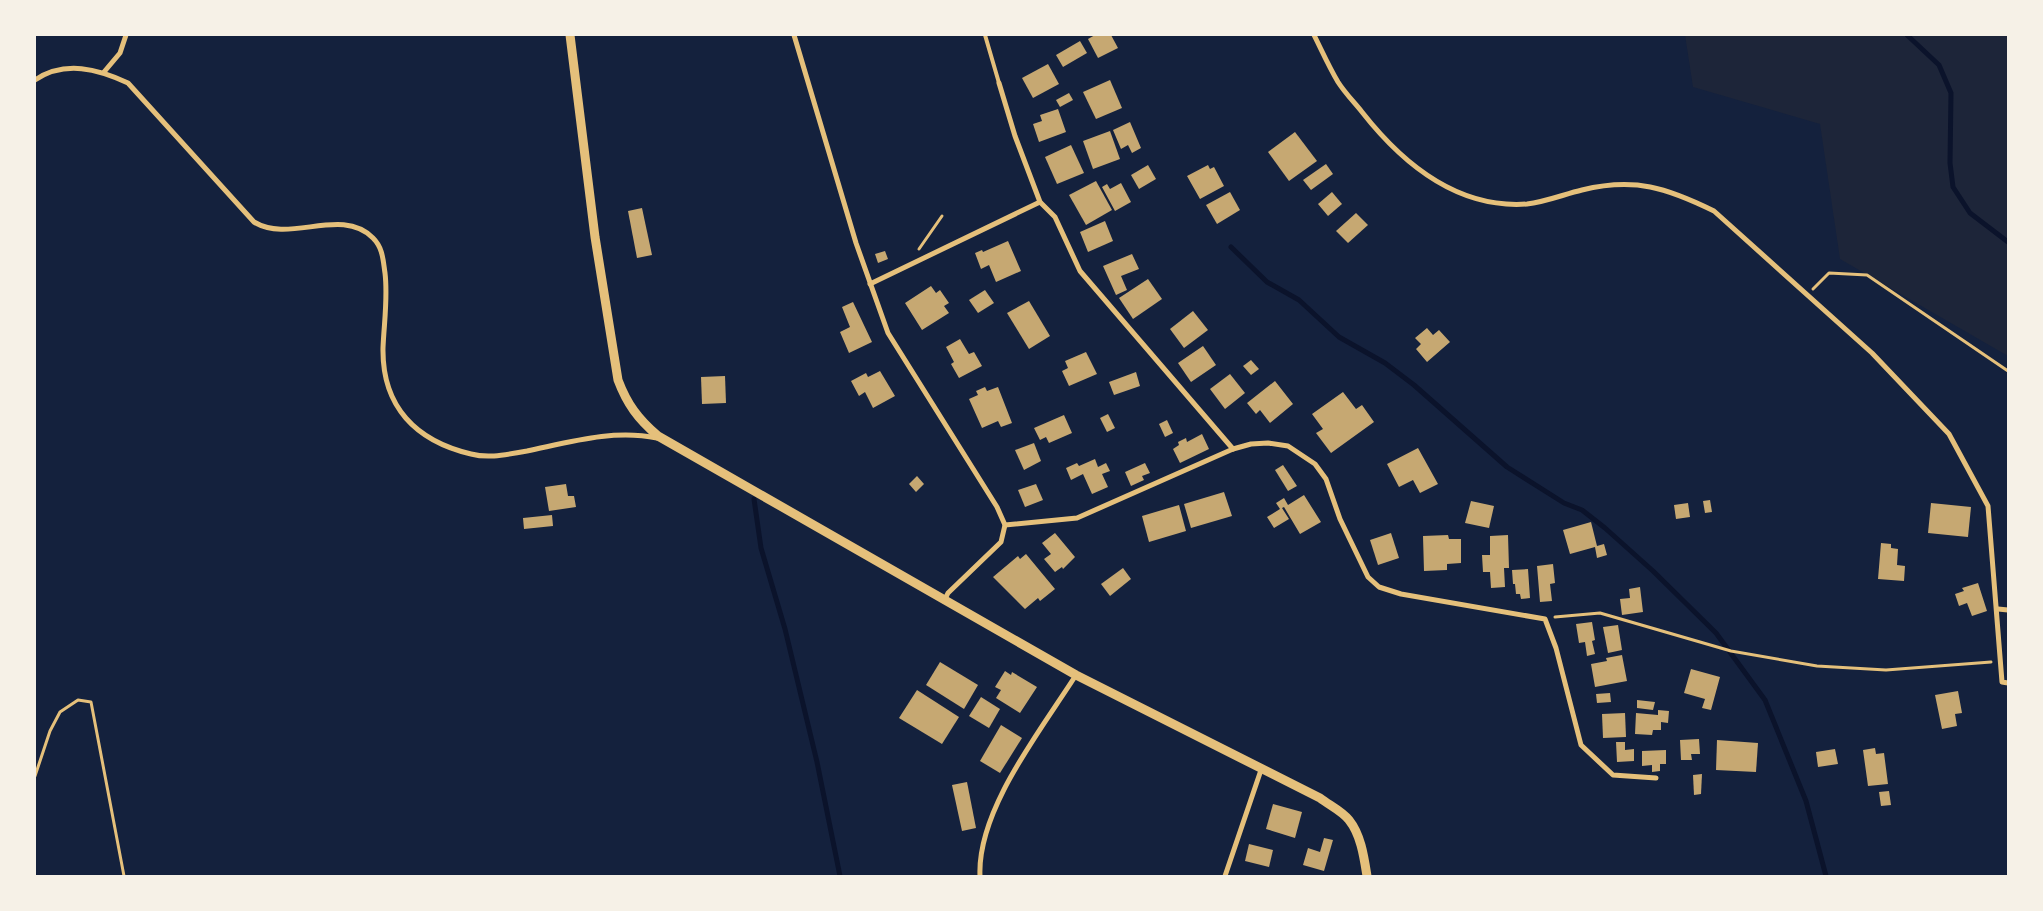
<svg xmlns="http://www.w3.org/2000/svg" width="2043" height="911" viewBox="0 0 2043 911" font-family="Jost,sans-serif">
<style>
.green{fill:#1d2539}
.lines{fill:none;stroke-linecap:round;stroke-linejoin:round}
.stream{stroke:#0b132b;stroke-width:5}
.building{fill:#c6a872}
.path{stroke:#e5c07b;stroke-width:3}
.service{stroke:#e5c07b;stroke-width:4}
.minor{stroke:#e5c07b;stroke-width:5}
.tertiary{stroke:#e5c07b;stroke-width:9}
</style>
<rect width="100%" height="100%" fill="#14213d"/>
<!-- green -->
<path class="green" d="M1685,35H2008V356L1840,259L1820,124L1693,87Z"/>
<g class="lines">
<!-- stream -->
<g class="stream">
<path d="M1907,35L1939,65L1951,93L1950,163L1953,187L1970,213L2008,242"/>
<path d="M1231,247L1267,282L1299,300L1339,337L1385,363L1414,385L1507,467L1564,503L1582,510L1605,528L1653,571L1716,633L1765,700L1806,801L1826,876"/>
<path d="M754,499L761,548L785,629L817,762L840,876"/>
</g>
</g>
<!-- building -->
<g class="building">
<path d="M1095,35H1111L1118,48L1098,58L1088,39Z"/>
<path d="M1080,41L1087,53L1063,67L1056,55Z"/>
<path d="M1048,64L1059,84L1033,98L1022,78Z"/>
<path d="M1110,80L1122,108L1096,119L1083,92Z"/>
<path d="M1069,93L1073,100L1060,107L1056,100Z"/>
<path d="M1058,109L1066,132L1039,142L1033,124L1042,121L1040,115Z"/>
<path d="M1130,122L1141,148L1132,153L1128,145L1121,149L1113,130Z"/>
<path d="M1110,131L1120,159L1093,169L1083,141Z"/>
<path d="M1295,132L1317,161L1289,181L1268,152Z"/>
<path d="M1071,145L1084,173L1057,184L1045,157Z"/>
<path d="M1326,164L1333,174L1311,190L1303,180Z"/>
<path d="M1148,165L1156,179L1139,189L1131,175Z"/>
<path d="M1208,165L1210,169L1214,167L1224,186L1200,199L1187,176Z"/>
<path d="M1096,181L1112,210L1086,225L1069,195Z"/>
<path d="M1121,183L1131,202L1115,211L1102,187L1107,184L1110,189Z"/>
<path d="M1230,192L1240,210L1217,224L1206,205Z"/>
<path d="M1332,192L1342,204L1328,216L1318,204Z"/>
<path d="M642,208L652,255L637,258L628,211Z"/>
<path d="M1356,213L1368,225L1348,243L1336,231Z"/>
<path d="M1105,221L1113,241L1088,252L1080,232Z"/>
<path d="M1008,241L1021,271L996,282L989,265L981,269L975,253L982,250L983,252Z"/>
<path d="M885,251L888,259L878,263L875,254Z"/>
<path d="M1132,254L1139,269L1121,276L1127,290L1116,295L1103,266Z"/>
<path d="M1148,279L1162,299L1133,319L1119,298Z"/>
<path d="M931,286L936,293L940,290L949,303L944,306L949,313L922,330L905,303Z"/>
<path d="M985,290L994,303L978,313L969,300Z"/>
<path d="M1029,301L1050,336L1029,349L1007,313Z"/>
<path d="M853,302L872,342L849,353L840,332L850,327L842,307Z"/>
<path d="M1193,311L1208,330L1184,348L1170,329Z"/>
<path d="M1427,328L1433,335L1439,330L1450,342L1427,362L1416,349L1421,344L1415,338Z"/>
<path d="M960,339L969,354L974,352L982,366L959,378L951,364L954,362L946,347Z"/>
<path d="M1203,346L1216,365L1191,382L1178,363Z"/>
<path d="M1086,352L1097,374L1069,386L1062,371L1068,368L1065,361Z"/>
<path d="M1251,360L1259,369L1251,375L1243,366Z"/>
<path d="M880,371L895,396L873,408L865,392L859,396L851,381L866,373L868,377Z"/>
<path d="M1136,372L1140,386L1114,395L1109,382Z"/>
<path d="M1230,374L1245,393L1225,409L1210,389Z"/>
<path d="M725,376L726,403L702,404L701,377Z"/>
<path d="M1275,381L1293,404L1270,423L1260,410L1256,414L1247,403Z"/>
<path d="M985,387L987,391L998,387L1012,423L1001,427L998,421L982,428L969,399L978,395L976,391Z"/>
<path d="M1343,392L1356,409L1362,405L1374,422L1331,453L1316,433L1323,429L1312,414Z"/>
<path d="M1108,414L1115,428L1107,432L1100,418Z"/>
<path d="M1064,415L1072,433L1049,443L1046,437L1040,440L1034,428Z"/>
<path d="M1167,420L1173,433L1165,437L1159,424Z"/>
<path d="M1202,434L1209,449L1180,463L1173,449L1179,445L1178,442L1186,438L1187,442Z"/>
<path d="M1034,443L1041,461L1024,470L1015,450Z"/>
<path d="M1418,448L1438,484L1420,493L1413,480L1399,487L1387,464Z"/>
<path d="M1095,459L1098,467L1106,463L1110,471L1102,474L1108,487L1092,494L1083,474L1071,480L1066,468L1077,463L1079,466Z"/>
<path d="M1145,463L1150,473L1142,476L1144,480L1131,486L1125,472Z"/>
<path d="M1283,465L1297,486L1288,491L1275,470Z"/>
<path d="M917,476L924,484L916,492L909,484Z"/>
<path d="M566,484L568,496H574L576,507L549,511L545,487Z"/>
<path d="M1036,484L1043,500L1025,507L1018,490Z"/>
<path d="M1224,492L1232,516L1191,528L1184,504Z"/>
<path d="M1304,495L1321,522L1300,534L1284,507L1282,508L1289,519L1274,528L1267,517L1280,509L1276,503L1284,498L1288,505Z"/>
<path d="M1710,500L1712,512L1705,513L1703,501Z"/>
<path d="M1471,501L1494,506L1489,528L1465,523Z"/>
<path d="M1688,503L1690,517L1676,519L1674,505Z"/>
<path d="M1931,503L1971,507L1968,537L1928,533Z"/>
<path d="M1179,505L1186,531L1149,542L1142,516Z"/>
<path d="M552,515L553,526L524,529L523,518Z"/>
<path d="M1591,522L1597,546L1604,544L1607,555L1597,558L1595,547L1570,554L1563,530Z"/>
<path d="M1055,533L1075,557L1063,569L1062,567L1055,572L1044,559L1051,554L1042,543Z"/>
<path d="M1391,533L1399,558L1378,565L1370,540Z"/>
<path d="M1448,535L1449,539H1461V563L1447,564V570L1424,571L1423,536Z"/>
<path d="M1508,535L1509,568H1504L1505,587L1491,588L1490,572H1483L1482,555H1490V536Z"/>
<path d="M1881,543L1891,544V548L1898,549L1897,565L1905,566L1904,581L1878,579Z"/>
<path d="M1026,554L1055,589L1040,601L1038,598L1025,609L993,577L1018,556L1020,559Z"/>
<path d="M1553,564L1555,583L1550,584L1552,601L1540,602L1537,566Z"/>
<path d="M1123,568L1131,579L1110,596L1101,584Z"/>
<path d="M1528,569L1530,598L1521,599L1520,594H1516L1515,584H1513L1512,570Z"/>
<path d="M1978,583L1987,611L1972,616L1967,603L1959,606L1955,594L1964,591L1962,588Z"/>
<path d="M1640,587L1643,612L1622,615L1620,599L1630,598L1629,589Z"/>
<path d="M1592,622L1595,640L1592,641L1595,654L1587,656L1585,642L1579,643L1576,624Z"/>
<path d="M1618,625L1622,650L1608,653L1603,627Z"/>
<path d="M1622,655L1627,681L1595,687L1591,664L1607,661L1606,658Z"/>
<path d="M940,662L978,685L964,709L926,685Z"/>
<path d="M1691,669L1720,677L1711,710L1702,708L1705,699L1684,693Z"/>
<path d="M1005,671L1011,675L1012,672L1037,687L1020,713L996,698L1001,690L995,687Z"/>
<path d="M917,690L959,717L942,744L899,718Z"/>
<path d="M1958,691L1962,713L1955,714L1957,726L1942,729L1935,695Z"/>
<path d="M1610,693L1611,702L1597,703L1596,694Z"/>
<path d="M981,697L1000,709L989,728L969,716Z"/>
<path d="M1637,700L1655,702L1653,710L1637,708Z"/>
<path d="M1658,710L1669,711L1668,723L1661,722V730H1653L1652,735L1635,734L1636,713L1658,715Z"/>
<path d="M1625,713L1626,737L1603,738L1602,714Z"/>
<path d="M1001,725L1022,738L1000,773L980,761Z"/>
<path d="M1699,739L1700,754H1691L1692,760H1681L1680,740Z"/>
<path d="M1717,740L1758,743L1756,772L1716,770Z"/>
<path d="M1616,742H1625V750L1634,749V761L1617,762Z"/>
<path d="M1875,748L1876,754L1884,753L1888,784L1868,786L1863,750Z"/>
<path d="M1835,749L1838,764L1818,767L1816,752Z"/>
<path d="M1666,750V764H1660V771L1652,772V765L1642,766V751Z"/>
<path d="M1702,774L1701,794L1694,795L1693,775Z"/>
<path d="M967,782L976,828L962,831L952,785Z"/>
<path d="M1889,791L1891,805L1881,806L1879,792Z"/>
<path d="M1273,804L1302,812L1295,838L1266,829Z"/>
<path d="M1324,838L1333,840L1324,871L1303,865L1308,848L1320,852Z"/>
<path d="M1249,844L1273,850L1269,867L1245,861Z"/>
</g>
<g class="lines">
<!-- path -->
<g class="path">
<path d="M919,249L942,216"/>
<path d="M1813,289L1829,273L1867,275L2008,371"/>
<path d="M1555,617L1600,613L1731,651L1817,666L1886,670L1991,662"/>
<path d="M35,776L50,731L60,712L78,700L91,702L124,876"/>
</g>
<!-- service -->
<path class="service" d="M985,35L999,83"/>
<!-- minor -->
<g class="minor">
<path d="M794,35L856,243L888,333L997,507L1005,525L1001,542L948,593L944,601"/>
<path d="M1314,35C1322,51 1329,67 1338,82C1345,93 1354,102 1362,112C1402,163 1457,209 1527,204C1545,202 1565,194 1582,190C1635,177 1667,188 1714,211L1872,353L1949,434L1988,506L2002,682L2008,683"/>
<path d="M104,72L120,53L126,35"/>
<path d="M35,80C65,60 98,69 128,83L254,222C290,244 341,206 373,238C383,248 383,260 385,273C388,298 384,323 383,348C382,407 416,441 471,454C490,459 508,454 527,451C570,442 613,429 657,438L658,436"/>
<path d="M999,83L1015,136L1040,202L1055,217L1080,271L1233,449"/>
<path d="M870,284L1040,202"/>
<path d="M1005,525L1077,518L1233,449L1251,444L1268,443L1288,446L1315,464L1326,479L1340,519L1368,577L1379,587L1401,594L1545,619L1556,648L1581,745L1613,775L1656,778"/>
<path d="M1998,609L2008,610"/>
<path d="M980,876C977,810 1041,730 1076,675"/>
<path d="M1225,876L1261,770"/>
</g>
<!-- tertiary -->
<path class="tertiary" d="M570,35L595,237L618,380C627,404 638,419 658,436L1076,675L1320,798C1329,805 1342,811 1349,820C1361,835 1364,857 1367,876"/>
</g>
<!-- border -->
<rect width="2043" height="911" fill="none" stroke="#f6f1e7" stroke-width="72"/>
</svg>
